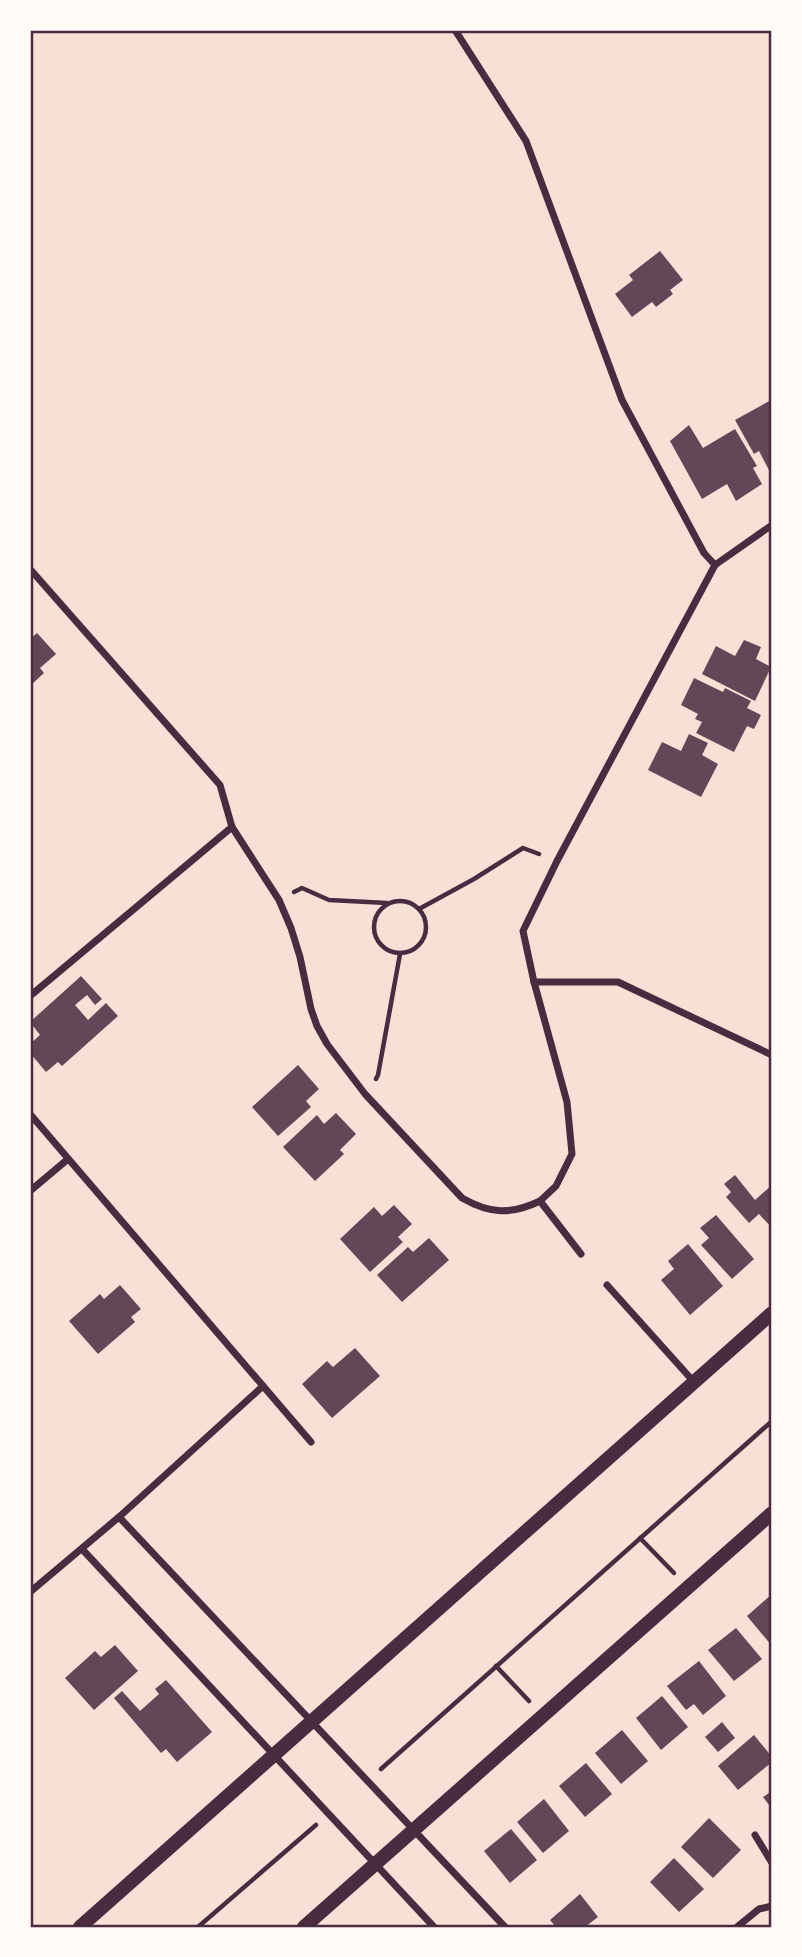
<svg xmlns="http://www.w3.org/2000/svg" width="802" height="1957" viewBox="0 0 802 1957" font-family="'Noto Sans',sans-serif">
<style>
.building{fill:#644757}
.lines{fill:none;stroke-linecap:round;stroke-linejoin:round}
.path{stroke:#4a2c40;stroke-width:4.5}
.minor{stroke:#4a2c40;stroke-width:7}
.secondary{stroke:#4a2c40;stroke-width:14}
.neatline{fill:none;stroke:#4a2c40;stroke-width:2.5}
</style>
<rect width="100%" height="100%" fill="#f7e1d7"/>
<!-- building -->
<g class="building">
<path d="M660,251L683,280L670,290L673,294L656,307L652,302L632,317L615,294L633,280L629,275Z"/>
<path d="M771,400L772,471L770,472L759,451L754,454L735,420Z"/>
<path d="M689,425L703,448L735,429L757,466L753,468L762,484L736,501L727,484L702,499L670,441Z"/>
<path d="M37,633L56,654L40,668L44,673L30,686V639Z"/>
<path d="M744,640L761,647L756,659L771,667L755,701L702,674L716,646L735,656Z"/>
<path d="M694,678L723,692L725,688L751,701L747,708L761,715L754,729L747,726L734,752L696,733L702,722L695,719L698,714L681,705Z"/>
<path d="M689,734L708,743L702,755L718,764L701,797L648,770L662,742L681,751Z"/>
<path d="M81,976L102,999L95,1005L87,995L75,1005L88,1020L106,1003L118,1016L62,1066L58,1062L46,1072L30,1053V1044L40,1035L30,1022Z"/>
<path d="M298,1065L319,1089L306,1101L311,1107L278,1136L252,1107Z"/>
<path d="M336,1113L356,1134L340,1150L344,1154L315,1181L283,1147L317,1115L324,1124Z"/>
<path d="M735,1175L755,1200L772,1185V1228L759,1214L749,1223L726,1197L731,1192L724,1184Z"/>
<path d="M394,1205L412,1224L398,1237L403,1242L370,1272L340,1239L374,1207L382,1216Z"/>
<path d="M716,1215L754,1259L732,1279L701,1245L709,1238L700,1228Z"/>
<path d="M429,1238L449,1260L402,1302L377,1275L408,1247L413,1252Z"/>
<path d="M688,1244L723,1286L690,1315L661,1280L674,1269L668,1261Z"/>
<path d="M120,1285L141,1309L131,1317L135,1322L98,1354L69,1321L100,1294L104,1299Z"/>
<path d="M355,1348L380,1376L332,1418L302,1384L327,1361L333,1367Z"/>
<path d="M772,1594V1646L747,1616Z"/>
<path d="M736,1628L762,1659L734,1681L708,1650Z"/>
<path d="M115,1645L138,1671L94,1710L65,1678L95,1651L101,1657Z"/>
<path d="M699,1661L726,1696L703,1715L694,1704L686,1710L667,1686Z"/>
<path d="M166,1680L212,1732L177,1762L166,1749L161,1753L114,1698L122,1691L140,1711L159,1694L155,1689Z"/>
<path d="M662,1696L688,1727L661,1750L636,1718Z"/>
<path d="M722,1722L735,1738L718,1752L705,1737Z"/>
<path d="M622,1730L648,1761L621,1784L595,1753Z"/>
<path d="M754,1735L772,1757V1762L738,1790L718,1766Z"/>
<path d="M586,1763L612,1794L585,1817L559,1786Z"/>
<path d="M772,1791V1809L763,1797Z"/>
<path d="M544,1799L569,1831L543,1853L517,1822Z"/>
<path d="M709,1818L741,1850L713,1878L681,1847Z"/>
<path d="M511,1829L537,1860L510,1883L484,1851Z"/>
<path d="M674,1858L704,1889L679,1912L650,1882Z"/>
<path d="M580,1894L598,1917L585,1927H556L550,1920Z"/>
</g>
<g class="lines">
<!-- path -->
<g class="path">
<path d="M294,892L302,888L329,900L387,903"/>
<circle cx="400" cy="927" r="26"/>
<path d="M419,909L474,879L523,848L539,854"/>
<path d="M376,1079L378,1075L400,954"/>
<path d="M640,1538L674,1573"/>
<path d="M496,1666L529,1701"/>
<path d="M381,1769L772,1421"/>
<path d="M198,1927L316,1825"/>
</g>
<!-- minor -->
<g class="minor">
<path d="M455,30L526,141L622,400L704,553L715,565"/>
<path d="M30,569L220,785L232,827L279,900L291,928L300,957L311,1009L317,1026L327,1044L365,1094L462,1198C490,1214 511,1215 540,1201L581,1254"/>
<path d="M534,982H618L772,1055"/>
<path d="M30,996L232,827"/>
<path d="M30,1114L311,1442"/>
<path d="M30,1191L68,1159"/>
<path d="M540,1201L556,1186L572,1154L567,1102L534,982L523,931L557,861L715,565L772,525"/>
<path d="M607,1285L694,1382"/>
<path d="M119,1517L505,1927"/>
<path d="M82,1549L434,1927"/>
<path d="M30,1592L119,1517L263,1386"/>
<path d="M755,1835L772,1863"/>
<path d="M737,1927L759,1909L772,1906"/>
</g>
<!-- secondary -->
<g class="secondary">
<path d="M80,1927L772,1313"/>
<path d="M304,1927L772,1513"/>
</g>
</g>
<!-- border -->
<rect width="802" height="1957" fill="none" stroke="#fffaf5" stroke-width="63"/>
<rect x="32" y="32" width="738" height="1894" class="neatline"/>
</svg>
